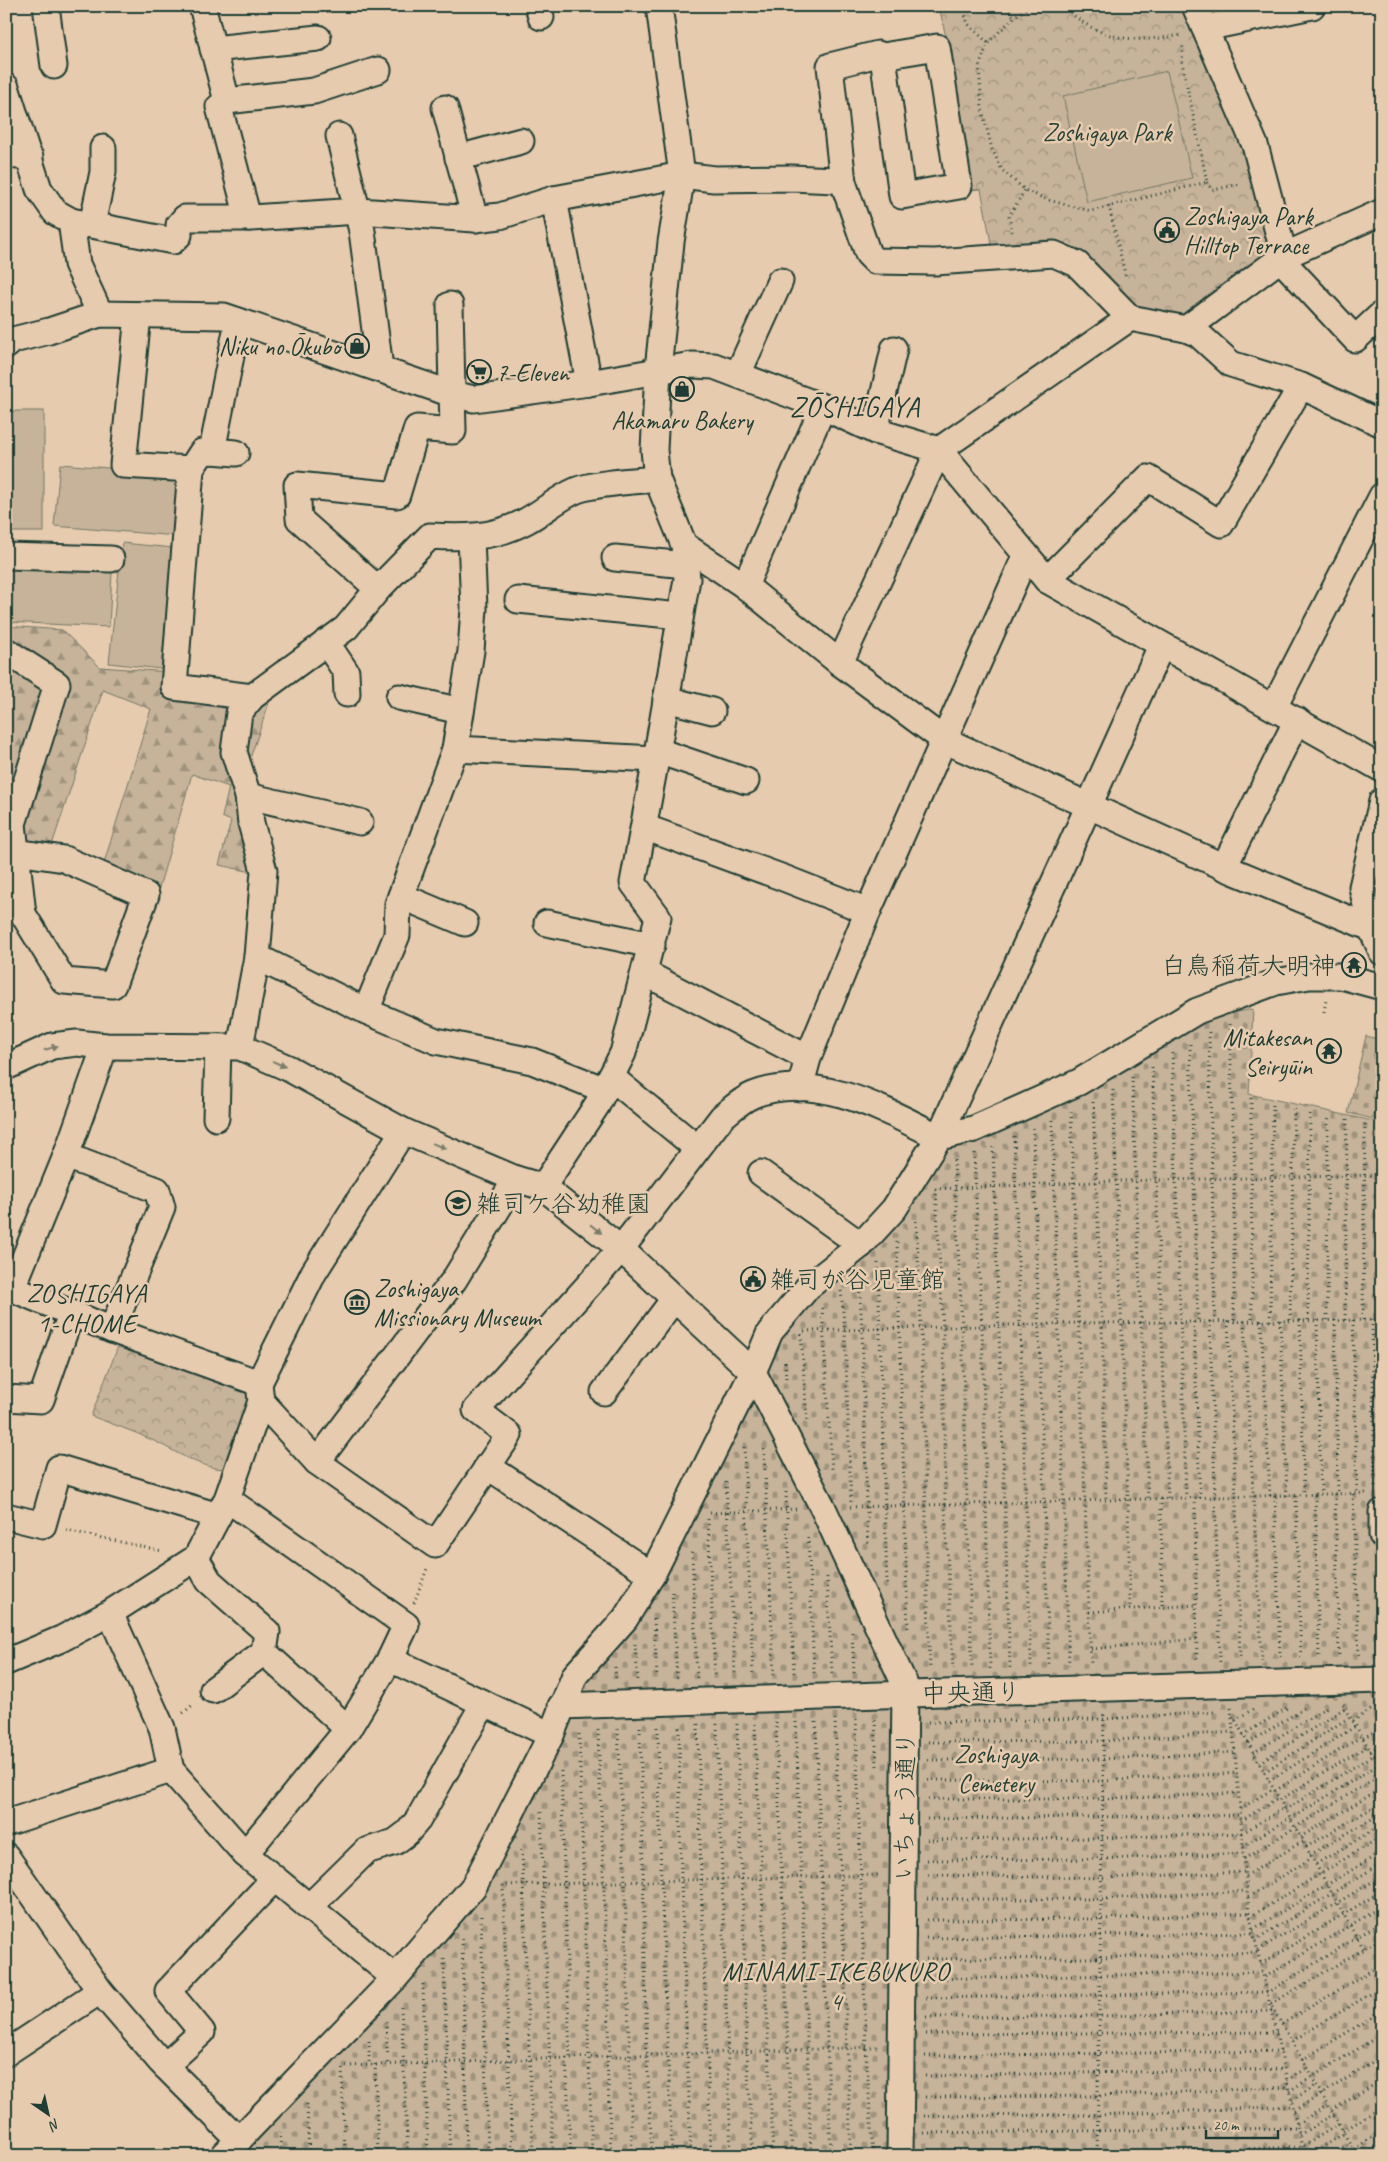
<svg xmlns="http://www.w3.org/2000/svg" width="1388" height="2162" viewBox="0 0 1388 2162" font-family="Caveat,'Klee One',sans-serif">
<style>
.forest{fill:url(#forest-firs);stroke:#727867}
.cemetery{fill:url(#cemetery-stones);stroke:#727867}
.park{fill:url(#park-crowns);stroke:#727867}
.garden{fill:#c6b39a;stroke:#727867}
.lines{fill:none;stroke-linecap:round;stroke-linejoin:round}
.minor-casing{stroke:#1f3d34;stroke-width:29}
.path{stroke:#1f3d34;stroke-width:3;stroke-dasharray:1 4;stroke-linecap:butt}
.minor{stroke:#e7cbae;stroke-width:25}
.oneway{fill:#797d6b}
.labels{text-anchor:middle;stroke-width:5;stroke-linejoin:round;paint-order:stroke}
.park-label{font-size:25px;fill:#274339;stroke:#e7cbae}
.poi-label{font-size:25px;fill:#1f3d34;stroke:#e7cbae;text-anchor:start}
.street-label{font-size:25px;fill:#1f3d34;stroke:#e7cbae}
.neighbourhood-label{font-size:26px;letter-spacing:1px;fill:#1f3d34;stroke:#e7cbae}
.quarter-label{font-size:28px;letter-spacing:1px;fill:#1f3d34;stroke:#e7cbae}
</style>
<defs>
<pattern id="forest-firs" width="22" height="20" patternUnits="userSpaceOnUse" patternTransform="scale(1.25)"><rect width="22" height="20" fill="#c6b39a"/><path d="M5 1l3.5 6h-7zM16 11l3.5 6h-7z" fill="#a0937e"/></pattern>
<pattern id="cemetery-stones" width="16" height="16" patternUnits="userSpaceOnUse" patternTransform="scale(1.25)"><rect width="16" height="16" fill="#c6b39a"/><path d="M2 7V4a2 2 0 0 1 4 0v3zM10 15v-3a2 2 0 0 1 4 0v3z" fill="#a0937e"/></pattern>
<pattern id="park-crowns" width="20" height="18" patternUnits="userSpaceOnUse" patternTransform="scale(1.25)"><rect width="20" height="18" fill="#c6b39a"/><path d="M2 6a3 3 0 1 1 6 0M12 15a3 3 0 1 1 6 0" fill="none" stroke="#a0937e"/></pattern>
</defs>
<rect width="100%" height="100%" fill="#e7cbae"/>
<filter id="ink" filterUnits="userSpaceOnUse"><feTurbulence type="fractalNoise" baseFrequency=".02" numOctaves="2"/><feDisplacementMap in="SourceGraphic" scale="10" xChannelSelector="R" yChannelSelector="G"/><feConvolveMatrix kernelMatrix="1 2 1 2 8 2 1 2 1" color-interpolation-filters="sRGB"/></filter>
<g filter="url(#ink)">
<!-- forest -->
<path class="forest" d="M6,626L62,630L100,667L169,672L271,697L239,791L252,872L219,865L231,821L222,817L229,787L192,774L158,891L104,863L151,709L103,690L51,848L6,840Z"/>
<!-- cemetery -->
<g class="cemetery">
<path d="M1253,1009L1249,1094L1382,1123V2156H224L474,1886L771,1333L942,1140L1203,1018Z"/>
<path d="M1366,1036L1382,1040V1121L1348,1113Z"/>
</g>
<!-- park -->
<g class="park">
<path d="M939,6H1187L1245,135L1277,255L1181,324L1136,312L1080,256L993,254L981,189L969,190L949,51Z"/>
<path d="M119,1344L251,1395C241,1419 236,1444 227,1469C200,1469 176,1451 152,1440C133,1431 112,1424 91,1416Z"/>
</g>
<!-- garden -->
<g class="garden">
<path d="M1167,71L1192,178L1087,202L1063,96Z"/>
<rect x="6" y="411" width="38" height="121"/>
<path d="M60,464L182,474L177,536L54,526Z"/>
<path d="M122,543L174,548L161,669L109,663Z"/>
<path d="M6,566L112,572L109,627L6,622Z"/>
</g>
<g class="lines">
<defs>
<g id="minor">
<path d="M46,6L54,66"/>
<path d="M202,6L227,101L219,107L248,218"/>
<path d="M538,6L541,17"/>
<path d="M1195,6L1255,145L1287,266L1355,339L1382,314"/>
<path d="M1205,28L1312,6"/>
<path d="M213,49L318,38"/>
<path d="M883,56L902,196L959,186L937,47L883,56L878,54L830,66L843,182L868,254L875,261L935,262L1054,254L1077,264L1130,318L1186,329L1198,334L1231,364L1301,386L1382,424"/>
<path d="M6,87L39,189L55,212L71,221L173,241L179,235V225L185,218H251L358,211L475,219L500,216L554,199L682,175L714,179L791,178L835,180L843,182"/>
<path d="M227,101L314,91L378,70"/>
<path d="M445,108L475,219"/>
<path d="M339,136L362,231L380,368"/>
<path d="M6,155L30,157"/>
<path d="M458,158L521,141"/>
<path d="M554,199L589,383"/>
<path d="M71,221L77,264L100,314"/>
<path d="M92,225L103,172V148"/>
<path d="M138,315L123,465L191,469L202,452L212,451L236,453"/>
<path d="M1186,329L1284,256L1382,212"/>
<path d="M6,346L13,340L49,331L100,314L224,316L452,394L474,399L589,383L692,365L714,366L823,407L875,431L939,450L1047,580L1382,769"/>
<path d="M738,374L780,281"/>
<path d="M875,431L894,349"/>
<path d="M212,451L238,321"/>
<path d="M191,469L174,687L252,697"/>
<path d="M684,545L745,586L840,663L944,740L1233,871L1371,928L1382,952"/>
<path d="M6,556L111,559"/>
<path d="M615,558L686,565"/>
<path d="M1047,580L1148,478L1221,524L1301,386"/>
<path d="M745,586L823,407"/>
<path d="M378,589L299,519L297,485L397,495L417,428L453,431L450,305"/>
<path d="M518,600L680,616"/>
<path d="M326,642L346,672L347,694"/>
<path d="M6,651L57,684L13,824L23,914L64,981L113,985L146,895L64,859L16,852"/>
<path d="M840,663L939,450L1130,318"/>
<path d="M399,697L461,711"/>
<path d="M666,699L712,711"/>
<path d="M1274,707L1382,496"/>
<path d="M455,749L656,759"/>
<path d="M658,751L746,781"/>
<path d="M248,796L360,822"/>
<path d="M644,827L781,877L868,911"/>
<path d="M1224,867L1297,720"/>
<path d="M401,896L465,923"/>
<path d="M547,923L652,945"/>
<path d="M1371,928L1362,887L1382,801"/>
<path d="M257,957L366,1011L436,1041L532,1061L605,1090"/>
<path d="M645,973L808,1058"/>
<path d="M366,1011L397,935L398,904L455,749L471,651L474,608L471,538"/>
<path d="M240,1047L257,957L264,871L251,823L248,796L234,752L239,713L252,697L346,628L378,589L430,536C463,538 494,538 524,522C542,513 558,498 577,490C596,483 635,481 657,479"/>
<path d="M6,1067L52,1046L77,1043L105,1046L240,1047L288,1068L403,1131L516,1179L543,1187L621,1249L753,1372L823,1508L905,1685L900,2156"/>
<path d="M611,1077L697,1148"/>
<path d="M800,1088L808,1058L868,911L1026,555"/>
<path d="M216,1118L218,1047"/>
<path d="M66,1156L157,1190L162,1207L112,1330"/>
<path d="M761,1173L861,1245"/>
<path d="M543,1187L597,1105L623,1053L658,917L633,883L656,759L687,579L684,545L657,479L654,450L658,370L671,242L682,175L659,6"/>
<path d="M6,1286L112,1330L259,1383"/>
<path d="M12,1289L66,1156L105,1046"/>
<path d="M604,1392L674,1299"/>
<path d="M6,1398L41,1400L71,1314"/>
<path d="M261,1401L317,1462L435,1545L509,1435L476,1410L621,1249L722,1117C732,1109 741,1100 753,1095C815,1070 885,1110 939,1137L974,1129L1079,1082L1197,1011L1276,982L1309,976H1341L1382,987"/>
<path d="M317,1462L454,1280L516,1179"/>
<path d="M487,1466L652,1575"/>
<path d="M227,1499L406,1625L390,1659L348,1729L245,1854"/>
<path d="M1382,1512V1535"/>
<path d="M6,1516L43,1525L59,1468L218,1516"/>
<path d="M196,1558L209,1581L267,1632L264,1652L348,1729"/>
<path d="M110,1613L162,1728L171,1770L245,1854L395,1978"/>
<path d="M390,1659L551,1735"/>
<path d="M6,1662L61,1639L110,1613L196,1558L227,1499L261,1401L259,1383L314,1272L403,1131"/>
<path d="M213,1690L264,1652"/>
<path d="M561,1706L910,1694L1382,1680"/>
<path d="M6,1823L171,1770"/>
<path d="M6,1856L100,1991L161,2062L239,2140"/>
<path d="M310,1906L366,1851L395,1842L407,1833L418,1820L484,1703"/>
<path d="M6,2053L100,1991"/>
<path d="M165,2066L202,2032L168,1991L274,1879"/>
<path d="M223,2156L395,1978L474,1886L551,1735L575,1675L625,1619L652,1575L753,1372L770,1332L808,1287L861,1245L894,1209L939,1137L1161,646"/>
</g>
</defs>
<!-- minor casing -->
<use href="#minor" class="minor-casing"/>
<!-- path -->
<g class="path">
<path d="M962,6L968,24L988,43"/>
<path d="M992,6L1000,8L1007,6"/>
<path d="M1007,6L1014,17"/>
<path d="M1030,6L1014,17L988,43L979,67L982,109L992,149L1002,170L1025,190L1048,200L1091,211L1207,182L1182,62L1183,43"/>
<path d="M1063,6C1100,42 1134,43 1182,35"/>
<path d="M1167,6L1170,12"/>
<path d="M1207,182L1212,190L1241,184"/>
<path d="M1109,206L1126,278"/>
<path d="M1012,232L1009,216L1025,190"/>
<path d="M1324,1012L1326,1000"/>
<path d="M1230,1024L1234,1179V1321"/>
<path d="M1209,1032L1215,1321"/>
<path d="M1190,1044L1198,1321"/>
<path d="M1172,1053L1186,1498"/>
<path d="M1152,1067L1168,1499"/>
<path d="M1132,1077L1148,1499"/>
<path d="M1113,1090L1128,1500L1130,1610"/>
<path d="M1251,1098L1252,1321"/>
<path d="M1093,1102L1102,1323L1106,1500"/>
<path d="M1071,1112L1091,1666"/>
<path d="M1052,1120L1069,1666"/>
<path d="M1033,1128L1049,1667"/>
<path d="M1014,1136L1031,1667"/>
<path d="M993,1147L1010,1668"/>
<path d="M974,1153L982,1326L990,1669"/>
<path d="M954,1160L962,1327L972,1669"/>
<path d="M935,1189L1116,1181L1382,1175"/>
<path d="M936,1189L943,1328L945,1505L953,1669"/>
<path d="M916,1221C925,1371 925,1520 930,1670"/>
<path d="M897,1242L908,1630"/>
<path d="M878,1263L887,1585"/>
<path d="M859,1277L862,1330L868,1545"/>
<path d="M841,1291L845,1331L851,1506"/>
<path d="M822,1308L832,1469"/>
<path d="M1261,1320L1270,1496"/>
<path d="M1280,1320L1287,1496"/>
<path d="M1290,1320L1294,1107"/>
<path d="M1300,1320L1304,1495"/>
<path d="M1308,1320L1310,1111"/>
<path d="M1317,1320L1321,1495"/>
<path d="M1327,1320L1328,1116"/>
<path d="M1335,1320L1338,1494"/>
<path d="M1345,1320L1347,1118"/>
<path d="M1353,1320L1357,1494"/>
<path d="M1363,1320L1365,1124"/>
<path d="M1372,1320L1375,1489"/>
<path d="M1380,1320L1382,1238"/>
<path d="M1210,1321L1220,1662"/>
<path d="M1228,1321L1236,1497L1240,1661"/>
<path d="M1244,1321L1262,1661"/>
<path d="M1270,1321L1273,1102"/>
<path d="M1194,1322L1200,1498"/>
<path d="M804,1331L1079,1323L1382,1320"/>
<path d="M801,1334L807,1420"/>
<path d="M785,1362L786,1379"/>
<path d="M744,1447L753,1676"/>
<path d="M764,1449L774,1675"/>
<path d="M726,1482L735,1675"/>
<path d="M786,1492L794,1673"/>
<path d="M1335,1494L1339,1656"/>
<path d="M1353,1494L1359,1658"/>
<path d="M1315,1495L1319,1659"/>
<path d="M1275,1496L1280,1658"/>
<path d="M1296,1496L1301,1660"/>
<path d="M1195,1498L1197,1662"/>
<path d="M1161,1499L1162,1607"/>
<path d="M850,1507L1366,1493"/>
<path d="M710,1513L797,1509"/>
<path d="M708,1519L715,1678"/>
<path d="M66,1530L162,1551"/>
<path d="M808,1537L814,1673"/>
<path d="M692,1552L697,1678"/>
<path d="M827,1577L832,1673"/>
<path d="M672,1592L677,1678"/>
<path d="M414,1603L428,1566"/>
<path d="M1089,1612L1197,1605"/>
<path d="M654,1619L657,1678"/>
<path d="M852,1632L854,1673"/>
<path d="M635,1644L638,1680"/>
<path d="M1091,1649L1197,1639"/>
<path d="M615,1667L616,1680"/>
<path d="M1343,1704L1382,1771"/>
<path d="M1231,1708L1249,1913L1304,2156"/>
<path d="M183,1713L194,1704"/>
<path d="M1233,1716L1363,1949"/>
<path d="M835,1719L851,2156"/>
<path d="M856,1719L866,2047L873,2156"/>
<path d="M875,1720L877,1766"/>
<path d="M1235,1720L1253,1709"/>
<path d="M1353,1721L1377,1706"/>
<path d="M776,1722L792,2156"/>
<path d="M796,1722L811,2156"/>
<path d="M816,1722L831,2156"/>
<path d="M928,1722L1104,1719L1214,1712"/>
<path d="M698,1724L701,1880L711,2156"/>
<path d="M717,1724L731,2156"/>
<path d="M737,1724L747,2052L753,2156"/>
<path d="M755,1724L773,2156"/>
<path d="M640,1727L647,2055L652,2156"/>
<path d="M658,1727L661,1881L672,2156"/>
<path d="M679,1727L681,1881L691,2156"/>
<path d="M618,1729L625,1882L632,2156"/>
<path d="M598,1730L610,2056"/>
<path d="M579,1734L592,2156"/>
<path d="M1243,1735L1287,1708"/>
<path d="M1363,1738L1382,1727"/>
<path d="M928,1742L1104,1741L1233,1732"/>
<path d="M1248,1743L1306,1707"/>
<path d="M1370,1751L1382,1744"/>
<path d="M1253,1753L1327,1707"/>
<path d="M928,1760L1104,1759L1235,1752"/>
<path d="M1259,1763L1345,1708"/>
<path d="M561,1771L570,2058"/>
<path d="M1264,1772L1350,1717"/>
<path d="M928,1780L1103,1781L1237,1773"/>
<path d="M1269,1781L1356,1726"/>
<path d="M1275,1791L1362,1736"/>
<path d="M928,1799H1103L1238,1793"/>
<path d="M1280,1800L1367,1746"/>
<path d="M1240,1809L1273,1789"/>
<path d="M1285,1810L1373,1755"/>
<path d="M541,1812L553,2156"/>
<path d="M927,1819L1241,1815"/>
<path d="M1290,1819L1378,1765"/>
<path d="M1241,1821L1278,1798"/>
<path d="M1300,1837L1382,1788"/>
<path d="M927,1840L1102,1838L1242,1833L1284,1808"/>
<path d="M1243,1846L1289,1818"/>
<path d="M1306,1847L1382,1802"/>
<path d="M522,1850L533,2156"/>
<path d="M1310,1855L1382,1813"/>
<path d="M1244,1859L1382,1774"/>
<path d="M927,1860L1102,1859L1244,1853"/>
<path d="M1316,1864L1382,1825"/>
<path d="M928,1875L1102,1878L1246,1872"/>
<path d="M1246,1876L1303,1841"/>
<path d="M1248,1897L1312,1858"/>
<path d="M927,1899H1101L1247,1891"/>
<path d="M481,1916L488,2156"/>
<path d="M1250,1917L1382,1836"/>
<path d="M927,1920L1101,1919L1249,1913"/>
<path d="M1253,1929L1382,1852"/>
<path d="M926,1938L1254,1933"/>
<path d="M462,1939L467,2156"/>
<path d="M1255,1940L1382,1863"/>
<path d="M1258,1950L1382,1876"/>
<path d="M444,1959L450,2156"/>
<path d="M926,1959L1100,1958L1258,1952"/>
<path d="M1261,1964L1382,1891"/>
<path d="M1265,1977L1382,1906"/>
<path d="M926,1979L1263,1972"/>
<path d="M423,1984L428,2156"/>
<path d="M926,1998L1268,1992L1382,1922"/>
<path d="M1271,2004L1382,1938"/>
<path d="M401,2007L408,2156"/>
<path d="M1272,2007L1357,2156"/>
<path d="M926,2017L1100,2016L1272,2011"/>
<path d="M386,2022L388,2064"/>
<path d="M1282,2024L1382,1964"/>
<path d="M926,2034L1277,2032"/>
<path d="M369,2041V2065"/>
<path d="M1292,2041L1382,1987"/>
<path d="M607,2056L611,2156"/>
<path d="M925,2056L1281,2051"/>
<path d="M566,2058L571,2156"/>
<path d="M1302,2060L1382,2011"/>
<path d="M375,2064L378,2156"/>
<path d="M346,2066L877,2047"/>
<path d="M342,2069L345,2156"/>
<path d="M925,2076L1285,2069"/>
<path d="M1287,2080L1307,2068"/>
<path d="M1289,2091L1382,2034"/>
<path d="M925,2097L1098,2096L1289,2087"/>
<path d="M1292,2100L1317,2085"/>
<path d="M307,2104L309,2156"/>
<path d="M1332,2110L1382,2080"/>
<path d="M1294,2111L1382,2057"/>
<path d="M924,2116L1098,2115L1293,2106"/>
<path d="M1297,2124L1328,2105"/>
<path d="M1343,2131L1382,2107"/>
<path d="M280,2132L281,2156"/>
<path d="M924,2133L1298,2128"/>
<path d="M1299,2135L1334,2114"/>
<path d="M1354,2149L1382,2131"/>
<path d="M924,2150L1097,2153L1302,2147L1339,2124"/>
<path d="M512,2156L503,1885L879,1875"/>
<path d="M1097,2156L1104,1712"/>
<path d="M1308,2156L1345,2133"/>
<path d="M1330,2156L1350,2143"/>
<path d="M1378,2156L1382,2154"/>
</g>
<!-- minor -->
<use href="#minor" class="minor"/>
</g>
<!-- one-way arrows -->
<defs><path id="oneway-solid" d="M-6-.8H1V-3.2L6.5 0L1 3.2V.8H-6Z" transform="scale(1.25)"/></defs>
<g class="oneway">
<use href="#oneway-solid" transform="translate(51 1048) rotate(-18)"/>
<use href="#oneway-solid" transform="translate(279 1064) rotate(24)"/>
<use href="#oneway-solid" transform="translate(439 1146) rotate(23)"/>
<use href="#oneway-solid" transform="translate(596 1229) rotate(38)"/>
</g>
</g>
<!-- icons -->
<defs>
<symbol id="civic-ring" viewBox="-11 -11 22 22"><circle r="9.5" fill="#e7cbae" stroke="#1f3d34" stroke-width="1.5"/><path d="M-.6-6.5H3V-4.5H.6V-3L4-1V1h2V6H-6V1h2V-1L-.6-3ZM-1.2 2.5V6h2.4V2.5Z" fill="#1f3d34"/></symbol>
<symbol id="shop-ring" viewBox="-11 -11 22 22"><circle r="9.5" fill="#e7cbae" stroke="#1f3d34" stroke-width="1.5"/><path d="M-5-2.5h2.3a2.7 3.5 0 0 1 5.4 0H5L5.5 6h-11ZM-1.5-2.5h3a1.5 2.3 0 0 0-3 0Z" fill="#1f3d34"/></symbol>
<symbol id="supermarket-ring" viewBox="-11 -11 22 22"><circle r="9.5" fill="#e7cbae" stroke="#1f3d34" stroke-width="1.5"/><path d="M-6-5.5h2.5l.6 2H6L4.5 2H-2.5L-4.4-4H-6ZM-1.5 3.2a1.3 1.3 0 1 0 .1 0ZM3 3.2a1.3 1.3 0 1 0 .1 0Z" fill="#1f3d34"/></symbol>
<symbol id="temple-ring" viewBox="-11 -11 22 22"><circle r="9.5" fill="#e7cbae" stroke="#1f3d34" stroke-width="1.5"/><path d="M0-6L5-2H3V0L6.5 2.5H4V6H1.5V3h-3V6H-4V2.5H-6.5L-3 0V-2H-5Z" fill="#1f3d34"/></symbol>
<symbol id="school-ring" viewBox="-11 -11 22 22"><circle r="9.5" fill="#e7cbae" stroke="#1f3d34" stroke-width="1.5"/><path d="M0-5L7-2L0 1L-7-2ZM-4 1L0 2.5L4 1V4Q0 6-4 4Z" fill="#1f3d34"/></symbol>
<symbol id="museum-ring" viewBox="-11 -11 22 22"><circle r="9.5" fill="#e7cbae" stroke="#1f3d34" stroke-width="1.5"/><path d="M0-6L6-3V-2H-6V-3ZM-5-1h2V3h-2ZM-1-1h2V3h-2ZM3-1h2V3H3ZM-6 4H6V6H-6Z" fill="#1f3d34"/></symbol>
</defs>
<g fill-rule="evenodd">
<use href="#civic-ring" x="1153" y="216" width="28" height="28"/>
<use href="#shop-ring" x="343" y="332" width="28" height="28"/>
<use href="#supermarket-ring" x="465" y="358" width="28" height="28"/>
<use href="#shop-ring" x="668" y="375" width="28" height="28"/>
<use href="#temple-ring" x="1340" y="951" width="28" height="28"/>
<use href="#temple-ring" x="1315" y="1037" width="28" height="28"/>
<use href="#school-ring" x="444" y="1189" width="28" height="28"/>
<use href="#civic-ring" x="739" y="1265" width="28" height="28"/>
<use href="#museum-ring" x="343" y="1288" width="28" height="28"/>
</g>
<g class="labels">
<!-- park labels -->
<g class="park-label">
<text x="1107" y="141">Zoshigaya Park</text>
<text x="996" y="1763">Zoshigaya<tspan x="996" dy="29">Cemetery</tspan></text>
</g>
<!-- poi labels -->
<g class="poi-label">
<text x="1184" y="225">Zoshigaya Park<tspan x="1184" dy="29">Hilltop Terrace</tspan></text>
<text x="340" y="355" text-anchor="end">Niku no Ōkubo</text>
<text x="496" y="381">7-Eleven</text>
<text x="682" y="429" text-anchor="middle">Akamaru Bakery</text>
<text x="1336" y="974" text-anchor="end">白鳥稲荷大明神</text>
<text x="1312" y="1046" text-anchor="end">Mitakesan<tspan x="1312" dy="29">Seiryūin</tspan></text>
<text x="476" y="1212">雑司ケ谷幼稚園</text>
<text x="770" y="1288">雑司が谷児童館</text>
<text x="374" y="1297">Zoshigaya<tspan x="374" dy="29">Missionary Museum</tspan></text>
</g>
<!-- street labels -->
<g class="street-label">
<text transform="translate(971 1692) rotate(-1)" y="9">中央通り</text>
<text transform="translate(904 1806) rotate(-89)" y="9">いちょう通り</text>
</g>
<!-- neighbourhood labels -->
<g class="neighbourhood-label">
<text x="87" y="1302">ZOSHIGAYA<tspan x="87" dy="30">1-CHOME</tspan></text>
<text x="836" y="1980">MINAMI-IKEBUKURO<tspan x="836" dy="30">4</tspan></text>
</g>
<!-- quarter labels -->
<g class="quarter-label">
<text x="855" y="416">ZŌSHIGAYA</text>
</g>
</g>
<!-- margin -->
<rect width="1388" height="2162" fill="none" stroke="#e7cbae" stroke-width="25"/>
<rect x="12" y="12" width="1363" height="2137" fill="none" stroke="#1f3d34" stroke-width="2" filter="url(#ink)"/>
<!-- north arrow -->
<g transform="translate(48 2114) rotate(146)" stroke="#e7cbae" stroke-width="4" paint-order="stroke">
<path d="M0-4L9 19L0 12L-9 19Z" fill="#1f3d34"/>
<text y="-8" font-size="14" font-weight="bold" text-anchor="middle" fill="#1f3d34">N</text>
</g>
<!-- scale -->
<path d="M1206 2130v8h72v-8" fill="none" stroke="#1f3d34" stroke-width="2.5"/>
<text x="1213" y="2130" font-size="15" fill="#1f3d34" stroke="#e7cbae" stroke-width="4" paint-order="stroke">20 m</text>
</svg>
